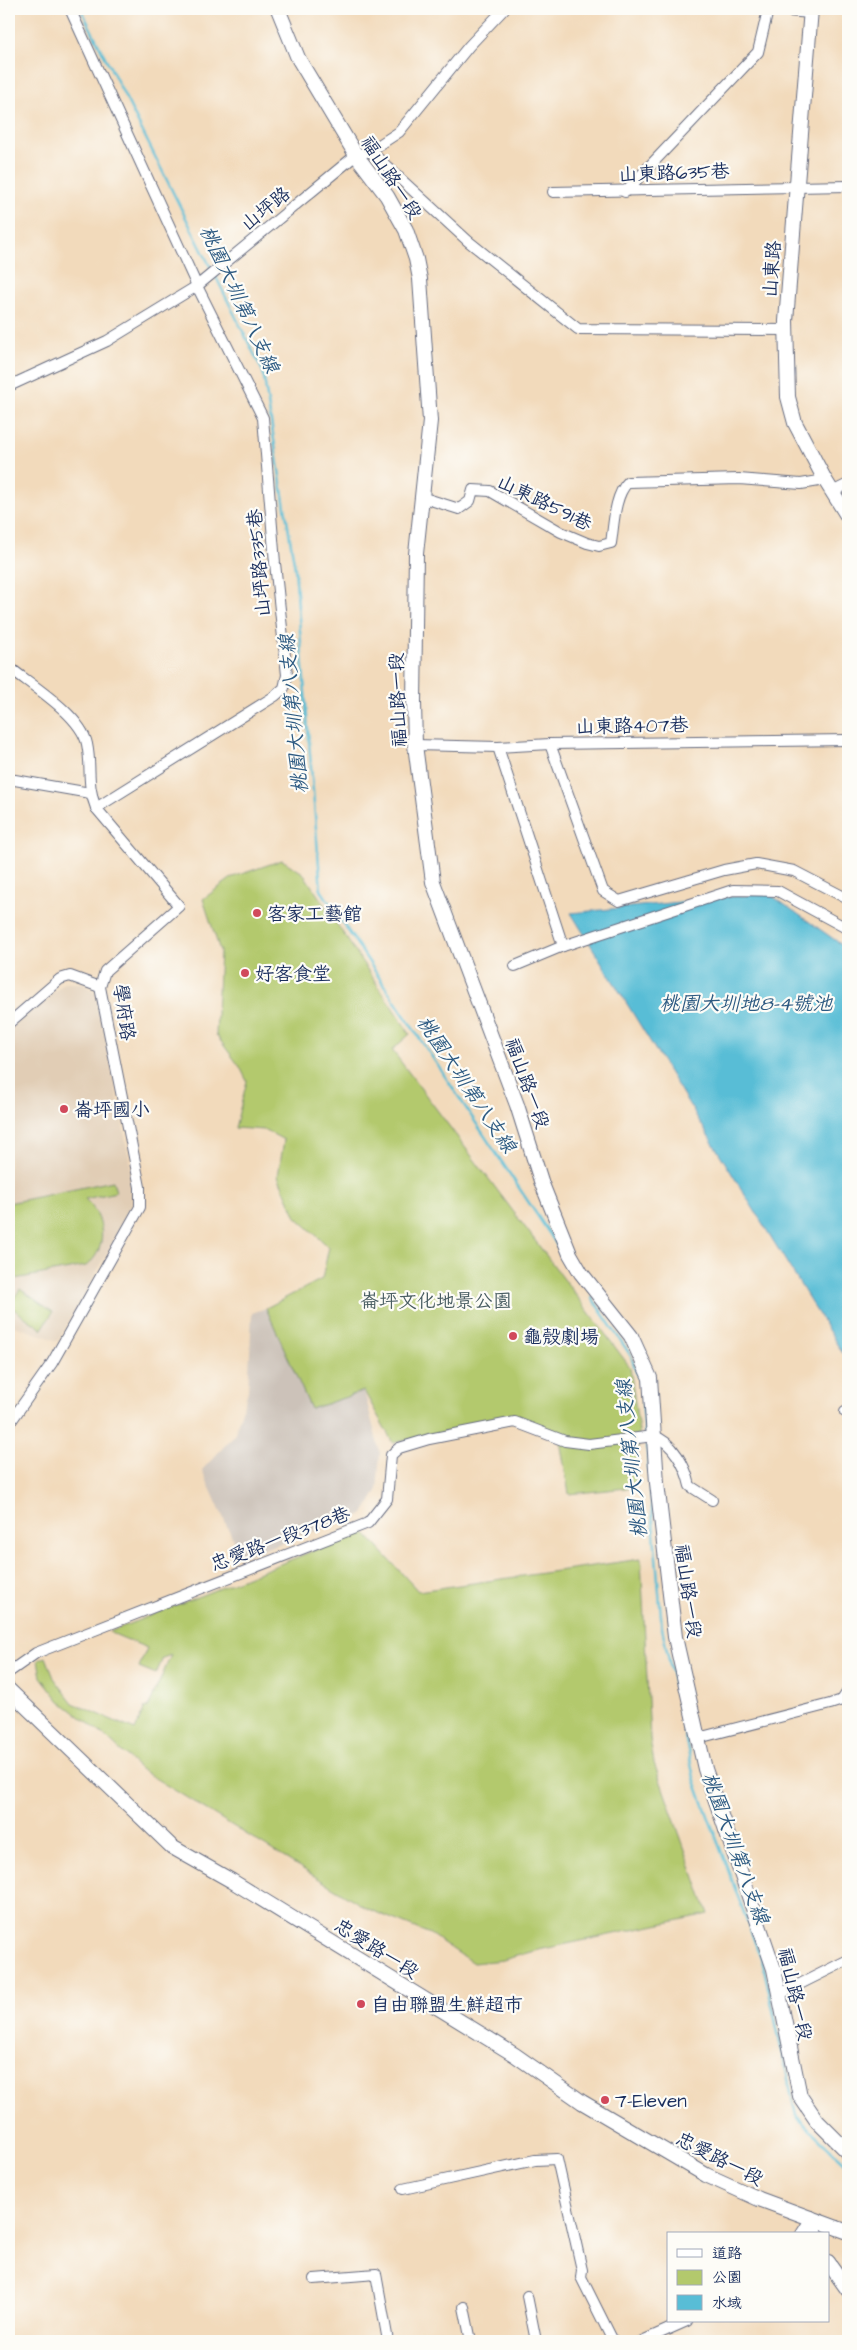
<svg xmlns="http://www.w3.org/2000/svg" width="857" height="2350" viewBox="0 0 857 2350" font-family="'Architects Daughter','LXGW WenKai TC',sans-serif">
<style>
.built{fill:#e1cdb5}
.industrial{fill:#ccc2b9}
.green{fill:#b3c96d;stroke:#677c66}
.water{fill:#58bdd6;stroke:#3a769a}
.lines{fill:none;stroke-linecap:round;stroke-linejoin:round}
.stream{stroke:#58bdd6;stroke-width:2.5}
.street-casing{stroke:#666b7f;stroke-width:12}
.secondary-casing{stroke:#666b7f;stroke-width:16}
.street{stroke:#fff;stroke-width:10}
.secondary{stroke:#fff;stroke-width:14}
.poi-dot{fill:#d1495b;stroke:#fdfcf7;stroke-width:2}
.labels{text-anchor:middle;stroke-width:4.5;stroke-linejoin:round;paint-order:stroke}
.street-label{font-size:19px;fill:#1b2f5e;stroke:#fdfcf7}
.poi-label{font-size:19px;fill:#1b2f5e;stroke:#fdfcf7;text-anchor:start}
.park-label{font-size:19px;fill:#495d62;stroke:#fdfcf7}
.water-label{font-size:20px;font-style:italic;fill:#2d5a82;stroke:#fdfcf7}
</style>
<rect width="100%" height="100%" fill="#fdfcf7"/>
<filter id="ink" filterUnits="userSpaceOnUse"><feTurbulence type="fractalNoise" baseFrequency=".02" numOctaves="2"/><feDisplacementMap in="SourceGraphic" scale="10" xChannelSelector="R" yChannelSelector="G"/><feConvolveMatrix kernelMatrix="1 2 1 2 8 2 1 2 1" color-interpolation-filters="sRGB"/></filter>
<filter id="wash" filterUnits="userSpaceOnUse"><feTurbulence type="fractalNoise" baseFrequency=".0096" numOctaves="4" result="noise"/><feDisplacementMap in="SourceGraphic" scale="20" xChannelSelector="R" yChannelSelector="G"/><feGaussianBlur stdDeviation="1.12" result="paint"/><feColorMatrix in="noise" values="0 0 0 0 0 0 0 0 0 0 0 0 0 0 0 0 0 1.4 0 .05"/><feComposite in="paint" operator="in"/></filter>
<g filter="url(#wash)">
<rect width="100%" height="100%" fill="#f2dabb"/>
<!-- built -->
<path class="built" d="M65,983H82L98,995L134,1184L131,1211L58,1341L9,1324V1028Z"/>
<!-- industrial -->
<path class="industrial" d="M266,1308L311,1409L364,1391L380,1453L377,1491L364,1514L241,1557L202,1470L234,1436L248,1391L252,1313Z"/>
<!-- green -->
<g class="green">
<path d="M282,860L303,873L410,1034L392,1050L630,1367L639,1432L636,1487L569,1494L559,1435L516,1418L393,1443L364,1391L311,1409L266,1308L322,1279L329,1247L296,1217L278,1176L284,1140L265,1130L235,1128L247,1081L240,1067L216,1035L220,951L203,899L233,877Z"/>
<path d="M113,1181L116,1192L85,1199C105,1216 109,1249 86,1266L9,1280V1203Z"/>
<path d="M20,1289L53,1312L42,1329L9,1306Z"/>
<path d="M363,1531L418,1591L641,1559L650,1739L654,1763L708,1914L534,1951L503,1960L473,1963L430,1934L368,1909L140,1769L105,1736L60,1701L41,1677L38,1660L46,1657L54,1678L73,1703L135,1730L145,1707L148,1708L171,1655L163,1658L156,1674L139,1667L147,1648L109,1632Z"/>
</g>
<!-- water -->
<path class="water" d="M768,893L848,949V1362L571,913Z"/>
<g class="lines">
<!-- stream -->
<g class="stream">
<path d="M81,9L212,270"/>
<path d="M215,275L263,372L295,569L321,890L563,1254"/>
<path d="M592,1298L631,1356L641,1386L645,1434"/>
<path d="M646,1439L662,1628L694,1778L763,1964L796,2116L848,2166"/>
</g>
</g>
</g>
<g filter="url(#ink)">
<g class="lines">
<defs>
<g id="street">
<path d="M70,9L197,286L263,418L275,563L287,675L284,688L275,696L96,808"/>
<path d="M767,9L810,13"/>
<path d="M370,151L468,241L578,329L786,330"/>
<path d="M553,192L848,186"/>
<path d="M625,192L758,52L768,10"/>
<path d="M9,386L107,341L197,286L356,155L370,151L399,132L469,46L504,9"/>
<path d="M832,492L848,484"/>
<path d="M421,497L459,509L470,501L473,490L490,491L561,532L587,543L599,546L611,543C614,524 614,496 628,482L739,479L801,484L825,480"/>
<path d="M9,667C31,685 81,715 87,744C92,768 86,783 96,808L179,906L105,971L100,987L140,1187V1207L52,1363L9,1424"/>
<path d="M550,744L603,891L619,901L724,870L756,864L794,871L848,899"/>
<path d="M415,745L498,747L550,744L848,740"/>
<path d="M498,747L563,946"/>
<path d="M9,779L90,793"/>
<path d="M515,966L563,946L733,890L778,891L848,929"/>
<path d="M9,1023L60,979L70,976L100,987"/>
<path d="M845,1412L848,1411"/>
<path d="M9,1672L36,1653L368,1523L387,1499L391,1455L399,1448L429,1439L515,1422L565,1441L589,1444L654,1436C673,1442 686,1467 690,1486L712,1500"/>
<path d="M698,1738L830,1704L842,1700L848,1691"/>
<path d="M780,1994L848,1960"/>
<path d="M403,2189L535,2160L557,2159L582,2270L581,2277L613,2341"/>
<path d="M801,2234L811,2218"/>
<path d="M314,2279L376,2274L388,2341"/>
<path d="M527,2296L536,2341"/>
<path d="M464,2307L471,2341"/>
<path d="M642,2341L687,2321"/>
</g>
<g id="secondary">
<path d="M278,9L298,58L356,155L387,196L406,230L416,259L420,279L430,421L416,554L414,703L415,745L433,882L517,1105L542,1184L570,1254L581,1273L631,1336L650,1378L657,1483L675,1637L705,1769L774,1969L800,2096L817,2121L848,2152"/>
<path d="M811,9L786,321L788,397L795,423L825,480L848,517"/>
<path d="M9,1690L172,1847L232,1881L515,2055L582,2102L706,2175L759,2199L848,2232"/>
<path d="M811,2218L816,2234"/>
<path d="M828,2262L848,2290"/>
</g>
</defs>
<!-- street casing -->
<use href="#street" class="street-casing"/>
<!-- secondary casing -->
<use href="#secondary" class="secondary-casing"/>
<!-- street -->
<use href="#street" class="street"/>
<!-- secondary -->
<use href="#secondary" class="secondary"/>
</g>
</g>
<!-- markers -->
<g class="poi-dot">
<circle cx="257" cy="913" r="5"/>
<circle cx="245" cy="973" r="5"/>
<circle cx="64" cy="1109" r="5"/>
<circle cx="513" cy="1336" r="5"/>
<circle cx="361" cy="2004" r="5"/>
<circle cx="605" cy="2100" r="5"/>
</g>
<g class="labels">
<!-- street labels -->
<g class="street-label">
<text transform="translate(674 172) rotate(-2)" y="7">山東路635巷</text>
<text transform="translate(392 177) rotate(57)" y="7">福山路一段</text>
<text transform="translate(265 208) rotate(-39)" y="7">山坪路</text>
<text transform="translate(771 269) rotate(-86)" y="7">山東路</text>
<text transform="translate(545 502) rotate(26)" y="7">山東路591巷</text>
<text transform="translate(258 563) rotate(-95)" y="7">山坪路335巷</text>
<text transform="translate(397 700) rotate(-92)" y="7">福山路一段</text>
<text transform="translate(632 725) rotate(-1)" y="7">山東路407巷</text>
<text transform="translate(125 1012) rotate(82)" y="7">學府路</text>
<text transform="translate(528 1083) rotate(70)" y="7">福山路一段</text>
<text transform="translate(280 1538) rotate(-21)" y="7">忠愛路一段378巷</text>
<text transform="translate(689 1591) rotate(82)" y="7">福山路一段</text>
<text transform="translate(377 1948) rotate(32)" y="7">忠愛路一段</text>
<text transform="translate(796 1994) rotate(77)" y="7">福山路一段</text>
<text transform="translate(720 2158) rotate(27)" y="7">忠愛路一段</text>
</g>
<!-- poi labels -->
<g class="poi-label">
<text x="267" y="920">客家工藝館</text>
<text x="255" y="980">好客食堂</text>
<text x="74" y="1116">崙坪國小</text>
<text x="523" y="1343">龜殼劇場</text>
<text x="371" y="2011">自由聯盟生鮮超市</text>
<text x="615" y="2107">7-Eleven</text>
</g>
<!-- park labels -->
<g class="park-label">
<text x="436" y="1307">崙坪文化地景公園</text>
</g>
<!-- water labels -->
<g class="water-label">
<text transform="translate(240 299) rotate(65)" y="7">桃園大圳第八支線</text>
<text transform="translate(293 714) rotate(-95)" y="7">桃園大圳第八支線</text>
<text x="746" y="1010">桃園大圳地8-4號池</text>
<text transform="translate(467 1084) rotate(56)" y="7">桃園大圳第八支線</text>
<text transform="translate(631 1459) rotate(-96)" y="7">桃園大圳第八支線</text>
<text transform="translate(736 1848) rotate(70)" y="7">桃園大圳第八支線</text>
</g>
</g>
<!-- margin -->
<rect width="857" height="2350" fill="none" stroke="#fdfcf7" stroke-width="30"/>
<!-- legend -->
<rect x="667" y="2232" width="162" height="90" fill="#fdfcf7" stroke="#a3aaba"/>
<rect x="677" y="2249" width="25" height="8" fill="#ffffff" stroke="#a3aaba"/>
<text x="712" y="2258" font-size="15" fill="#1b2f5e">道路</text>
<rect x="677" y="2270" width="25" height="15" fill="#b3c96d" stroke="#a3aaba"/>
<text x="712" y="2282" font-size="15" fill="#1b2f5e">公園</text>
<rect x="677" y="2295" width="25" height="15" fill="#58bdd6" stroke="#a3aaba"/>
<text x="712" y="2308" font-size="15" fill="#1b2f5e">水域</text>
</svg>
